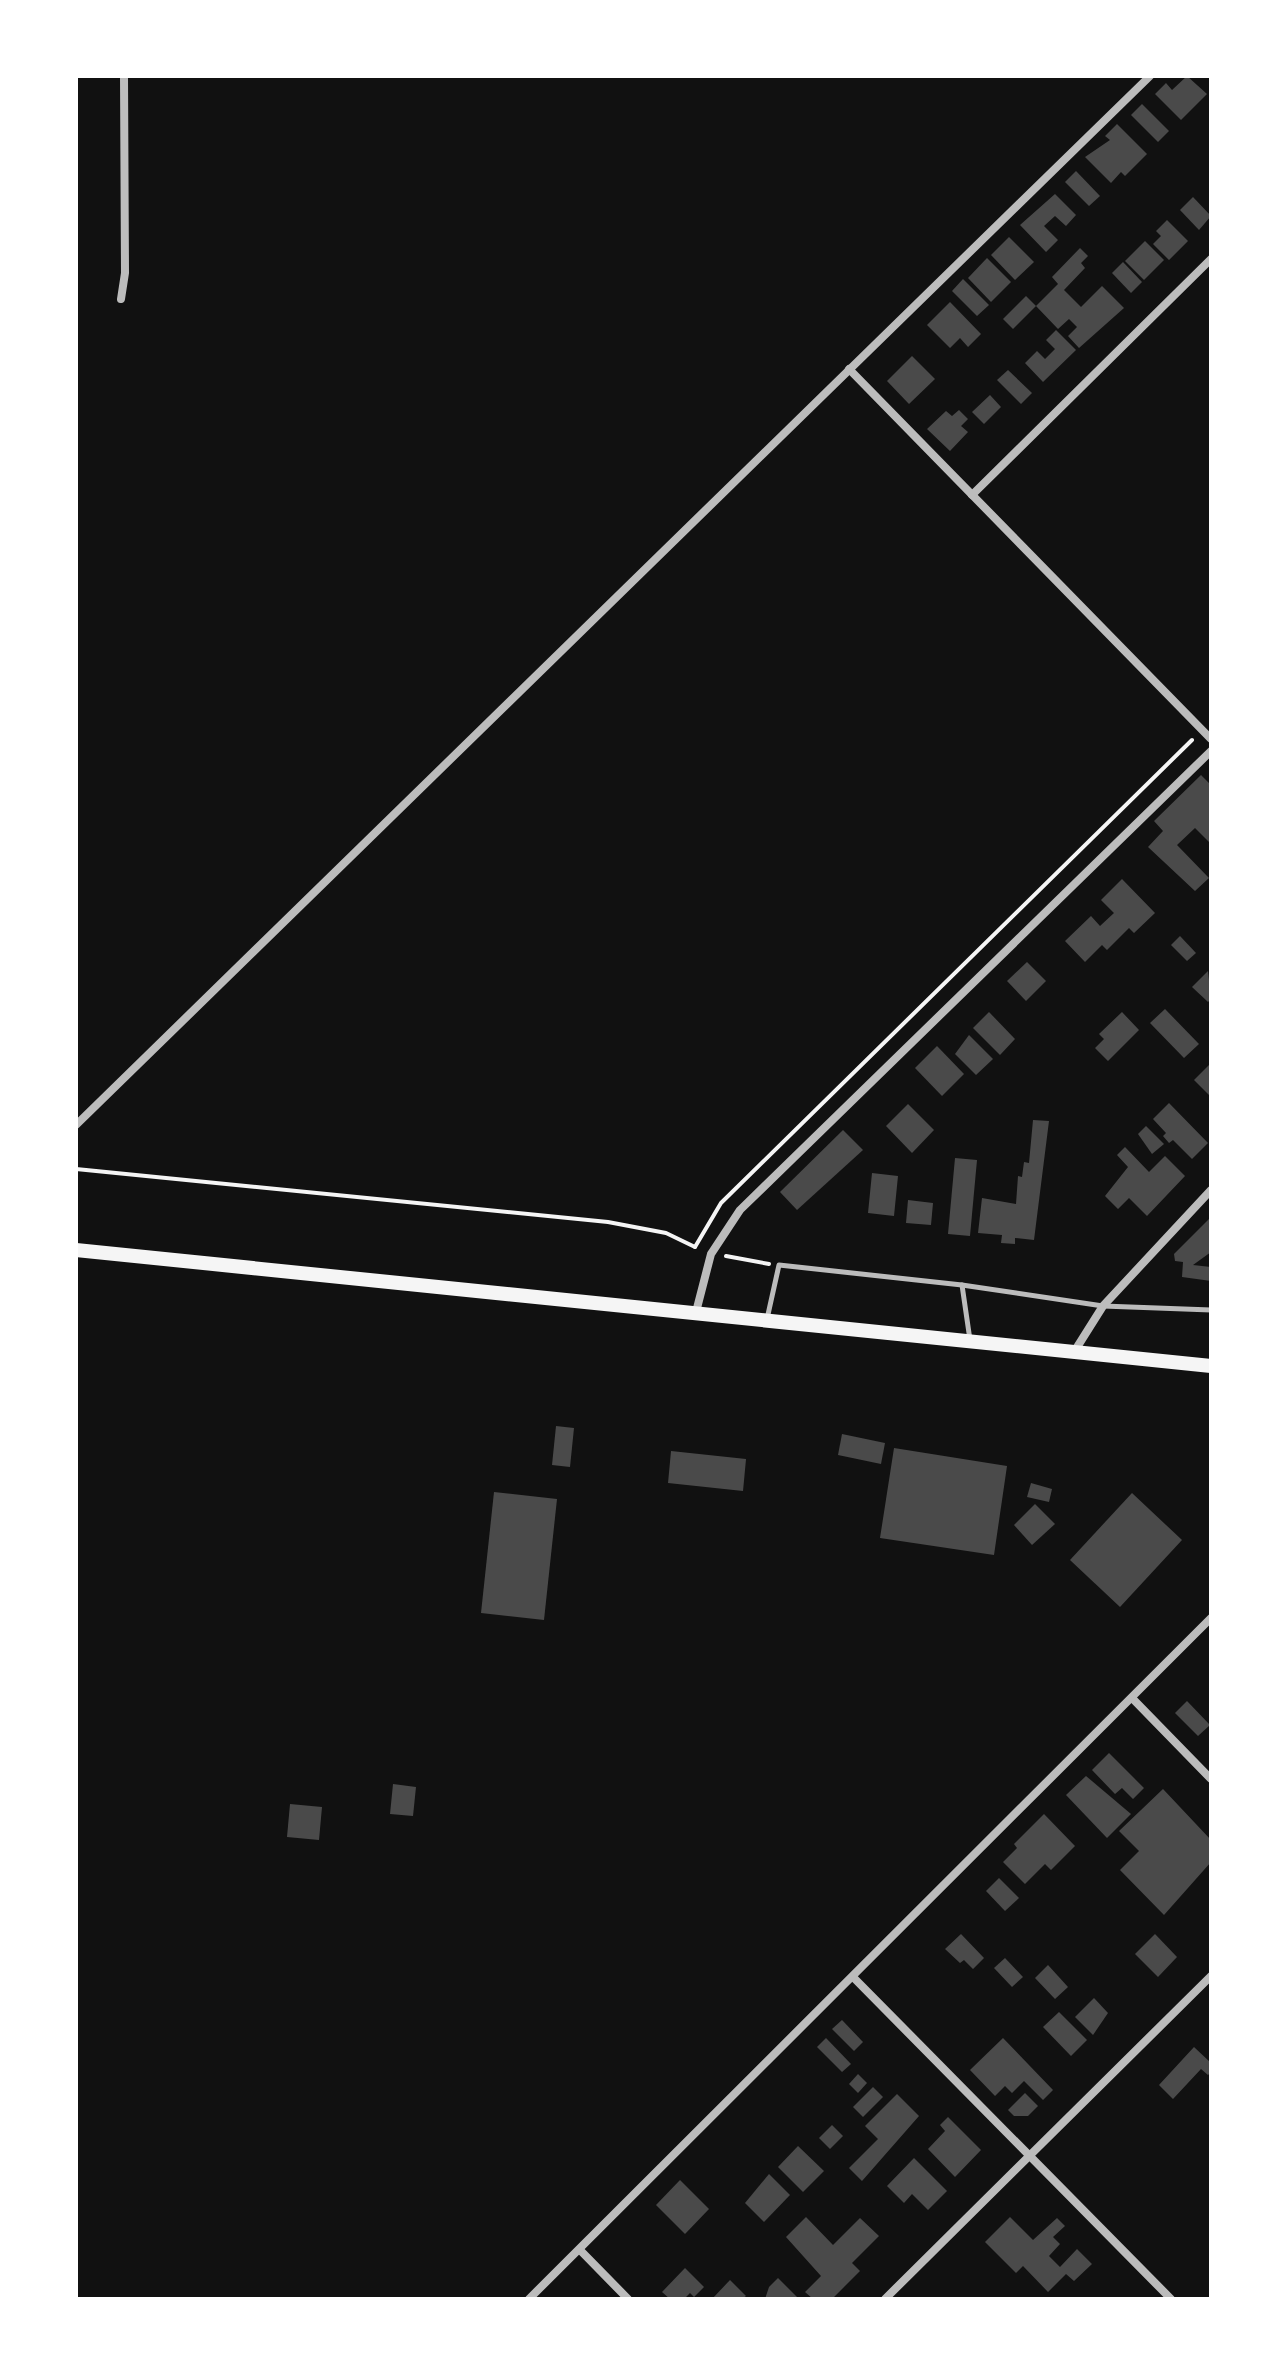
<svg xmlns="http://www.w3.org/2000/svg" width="1287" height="2375" viewBox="0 0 1287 2375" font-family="Quicksand,sans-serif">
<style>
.building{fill:#4a4a4a}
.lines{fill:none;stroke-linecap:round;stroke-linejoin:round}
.path{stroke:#f5f5f5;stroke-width:4}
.service{stroke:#bcbcbc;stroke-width:5}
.minor{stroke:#bcbcbc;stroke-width:8}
.secondary{stroke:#f5f5f5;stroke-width:14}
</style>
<rect width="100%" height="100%" fill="#111"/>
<!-- building -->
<g class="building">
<path d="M1187,76L1207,94L1181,120L1155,94L1166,83L1172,90Z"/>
<path d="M1142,104L1169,131L1158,142L1131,115Z"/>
<path d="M1117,124L1147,154L1125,176L1121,172L1111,183L1085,157L1110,140L1105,136Z"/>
<path d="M1076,171L1100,196L1089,206L1065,182Z"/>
<path d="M1055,194L1076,215L1066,226L1055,216L1044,226L1058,240L1046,252L1020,225Z"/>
<path d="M1193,197L1211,216L1199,230L1180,210Z"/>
<path d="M1167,220L1188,241L1169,260L1153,244L1161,236L1156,231Z"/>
<path d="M1009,237L1034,262L1015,280L991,255Z"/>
<path d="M1145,241L1164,260L1144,280L1125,261Z"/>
<path d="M1080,248L1088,256L1081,263L1085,268L1064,290L1081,307L1102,286L1124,308L1079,348L1068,336L1077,327L1069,319L1058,329L1036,306L1058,284L1052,277Z"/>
<path d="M987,258L1011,282L991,302L968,278Z"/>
<path d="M1123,262L1142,282L1131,293L1112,273Z"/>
<path d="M963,279L989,305L977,316L952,291Z"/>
<path d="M1026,296L1036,306L1013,329L1003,319Z"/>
<path d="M950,302L981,334L968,347L960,338L950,348L927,325Z"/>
<path d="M1056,330L1076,350L1043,382L1025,363L1037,351L1045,359L1055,349L1046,340Z"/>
<path d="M912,356L935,379L909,404L887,381Z"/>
<path d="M1008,370L1032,393L1021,404L997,380Z"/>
<path d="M990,395L1001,407L984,424L972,412Z"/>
<path d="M959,410L968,419L961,426L968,432L950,451L927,429L946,411L952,416Z"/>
<path d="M1201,775L1211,785V844L1195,828L1177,845L1209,878L1195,891L1148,847L1163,831L1154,821Z"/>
<path d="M1122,879L1155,913L1134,933L1129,928L1107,950L1102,945L1085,962L1065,941L1091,916L1100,926L1114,913L1101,900Z"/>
<path d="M1180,936L1196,953L1187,961L1171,945Z"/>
<path d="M1027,962L1046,981L1026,1001L1007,981Z"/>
<path d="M1208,971L1211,999L1208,1002L1192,987Z"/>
<path d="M1165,1009L1199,1044L1184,1058L1150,1023Z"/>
<path d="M989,1012L1015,1039L1000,1055L973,1028Z"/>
<path d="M1122,1012L1139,1030L1108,1061L1095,1048L1104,1039L1099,1034Z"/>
<path d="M969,1035L993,1059L976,1075L955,1054Z"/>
<path d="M937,1046L964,1074L942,1096L915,1068Z"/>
<path d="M1211,1063V1097L1194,1080Z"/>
<path d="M1169,1103L1208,1143L1192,1159L1173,1140L1169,1143L1163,1136L1166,1133L1153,1119Z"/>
<path d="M908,1104L934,1130L912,1153L886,1126Z"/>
<path d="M1033,1120L1049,1121L1034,1240L1015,1238V1244L1001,1243L1002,1235L978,1233L982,1198L1016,1204L1018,1176L1022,1177L1024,1162L1029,1163Z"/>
<path d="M1146,1126L1164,1144L1152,1154L1138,1134Z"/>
<path d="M843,1130L863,1150L797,1210L780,1192Z"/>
<path d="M1125,1147L1149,1172L1165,1156L1185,1176L1147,1216L1129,1198L1118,1209L1105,1196L1128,1167L1117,1155Z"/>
<path d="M955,1158L977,1160L970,1236L948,1234Z"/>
<path d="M872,1173L898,1176L894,1216L868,1213Z"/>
<path d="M908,1200L933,1203L931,1225L906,1223Z"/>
<path d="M1211,1217V1252L1193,1265L1211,1267V1281L1182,1277L1183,1262L1175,1261L1174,1254Z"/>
<path d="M556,1426L574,1428L570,1467L552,1465Z"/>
<path d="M842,1434L885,1443L881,1464L838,1455Z"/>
<path d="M894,1448L1007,1466L994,1555L880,1538Z"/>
<path d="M671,1451L746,1459L743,1491L668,1483Z"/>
<path d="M1031,1483L1052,1489L1049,1502L1027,1497Z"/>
<path d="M494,1492L557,1499L544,1620L481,1613Z"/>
<path d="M1132,1493L1182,1540L1120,1607L1070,1560Z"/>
<path d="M1035,1504L1055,1524L1032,1545L1014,1525Z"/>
<path d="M1187,1701L1210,1725L1198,1736L1175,1713Z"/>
<path d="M1109,1753L1144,1788L1133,1799L1122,1788L1115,1794L1092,1770Z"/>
<path d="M1086,1776L1131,1814L1107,1838L1066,1795Z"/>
<path d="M393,1784L416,1787L413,1816L390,1814Z"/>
<path d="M1163,1789L1211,1840V1862L1164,1915L1120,1870L1139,1851L1119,1831Z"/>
<path d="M290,1804L322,1807L319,1840L287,1837Z"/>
<path d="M1044,1814L1075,1846L1051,1870L1045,1864L1025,1884L1003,1862L1017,1848L1014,1844Z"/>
<path d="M999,1878L1019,1898L1005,1911L986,1891Z"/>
<path d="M961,1934L984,1958L973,1969L964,1960L960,1963L945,1949Z"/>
<path d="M1155,1934L1177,1957L1158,1977L1135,1954Z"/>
<path d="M1005,1958L1023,1977L1012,1987L994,1968Z"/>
<path d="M1048,1965L1068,1987L1055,1999L1035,1978Z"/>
<path d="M1094,1998L1108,2013L1093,2035L1075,2017Z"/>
<path d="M1059,2012L1087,2040L1071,2056L1043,2027Z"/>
<path d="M842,2020L863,2042L854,2051L832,2029Z"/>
<path d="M826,2038L851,2064L842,2072L817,2047Z"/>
<path d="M1003,2038L1053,2090L1043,2100L1024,2081L1012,2093L1005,2086L995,2096L970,2070Z"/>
<path d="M1194,2047L1211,2063V2072L1208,2075L1201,2069L1173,2099L1159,2085Z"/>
<path d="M858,2074L867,2083L858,2093L849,2084Z"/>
<path d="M873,2087L883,2097L863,2117L853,2107Z"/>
<path d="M1025,2093L1038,2106L1028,2116H1014L1008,2110Z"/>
<path d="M897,2094L919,2116L862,2181L849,2168L878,2139L865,2126Z"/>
<path d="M948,2117L981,2150L955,2177L928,2149L945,2131L940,2125Z"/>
<path d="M832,2125L843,2136L830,2149L819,2138Z"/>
<path d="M798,2146L824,2171L803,2192L778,2167Z"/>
<path d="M914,2158L947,2191L928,2210L912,2194L904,2203L887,2186Z"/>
<path d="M769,2174L790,2195L764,2222L745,2203Z"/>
<path d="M680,2180L709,2209L685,2234L656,2205Z"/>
<path d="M806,2217L833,2245L860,2218L879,2236L852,2263L860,2271L832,2299H813L805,2292L821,2276L786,2237Z"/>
<path d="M1010,2217L1033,2240L1057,2218L1065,2226L1053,2237L1060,2244L1049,2256L1060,2267L1077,2249L1092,2264L1074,2281L1066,2274L1048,2292L1023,2266L1016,2273L985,2242Z"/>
<path d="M685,2268L704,2287L694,2297L690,2293L684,2299H670L662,2292Z"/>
<path d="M778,2278L799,2299H765L769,2287Z"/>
<path d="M730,2280L746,2296L742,2299H712Z"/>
</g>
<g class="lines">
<!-- path -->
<g class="path">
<path d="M76,1169L608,1222L666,1233L695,1247"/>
<path d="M695,1247L721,1203L1192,740"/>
<path d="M726,1256L769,1264"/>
</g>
<!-- service -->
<g class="service">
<path d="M962,1285L970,1340"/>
<path d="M767,1319L779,1265L962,1285L1103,1306L1211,1310"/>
</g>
<!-- minor -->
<g class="minor">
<path d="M121,299L125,273L124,76"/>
<path d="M849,369L1211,739"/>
<path d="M972,495L1211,259"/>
<path d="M76,1125L1150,76"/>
<path d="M696,1312L711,1254L740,1210L1211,751"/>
<path d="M1074,1352L1103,1306L1211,1190"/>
<path d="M1132,1698L1211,1779"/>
<path d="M853,1977L1171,2299"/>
<path d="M580,2250L628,2299"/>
<path d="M529,2299L1211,1618"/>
<path d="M885,2299L1211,1976"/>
</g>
<!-- secondary -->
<path class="secondary" d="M76,1250L1211,1366"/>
</g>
<!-- border -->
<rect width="1287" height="2375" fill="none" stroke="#ffffff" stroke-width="156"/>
</svg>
